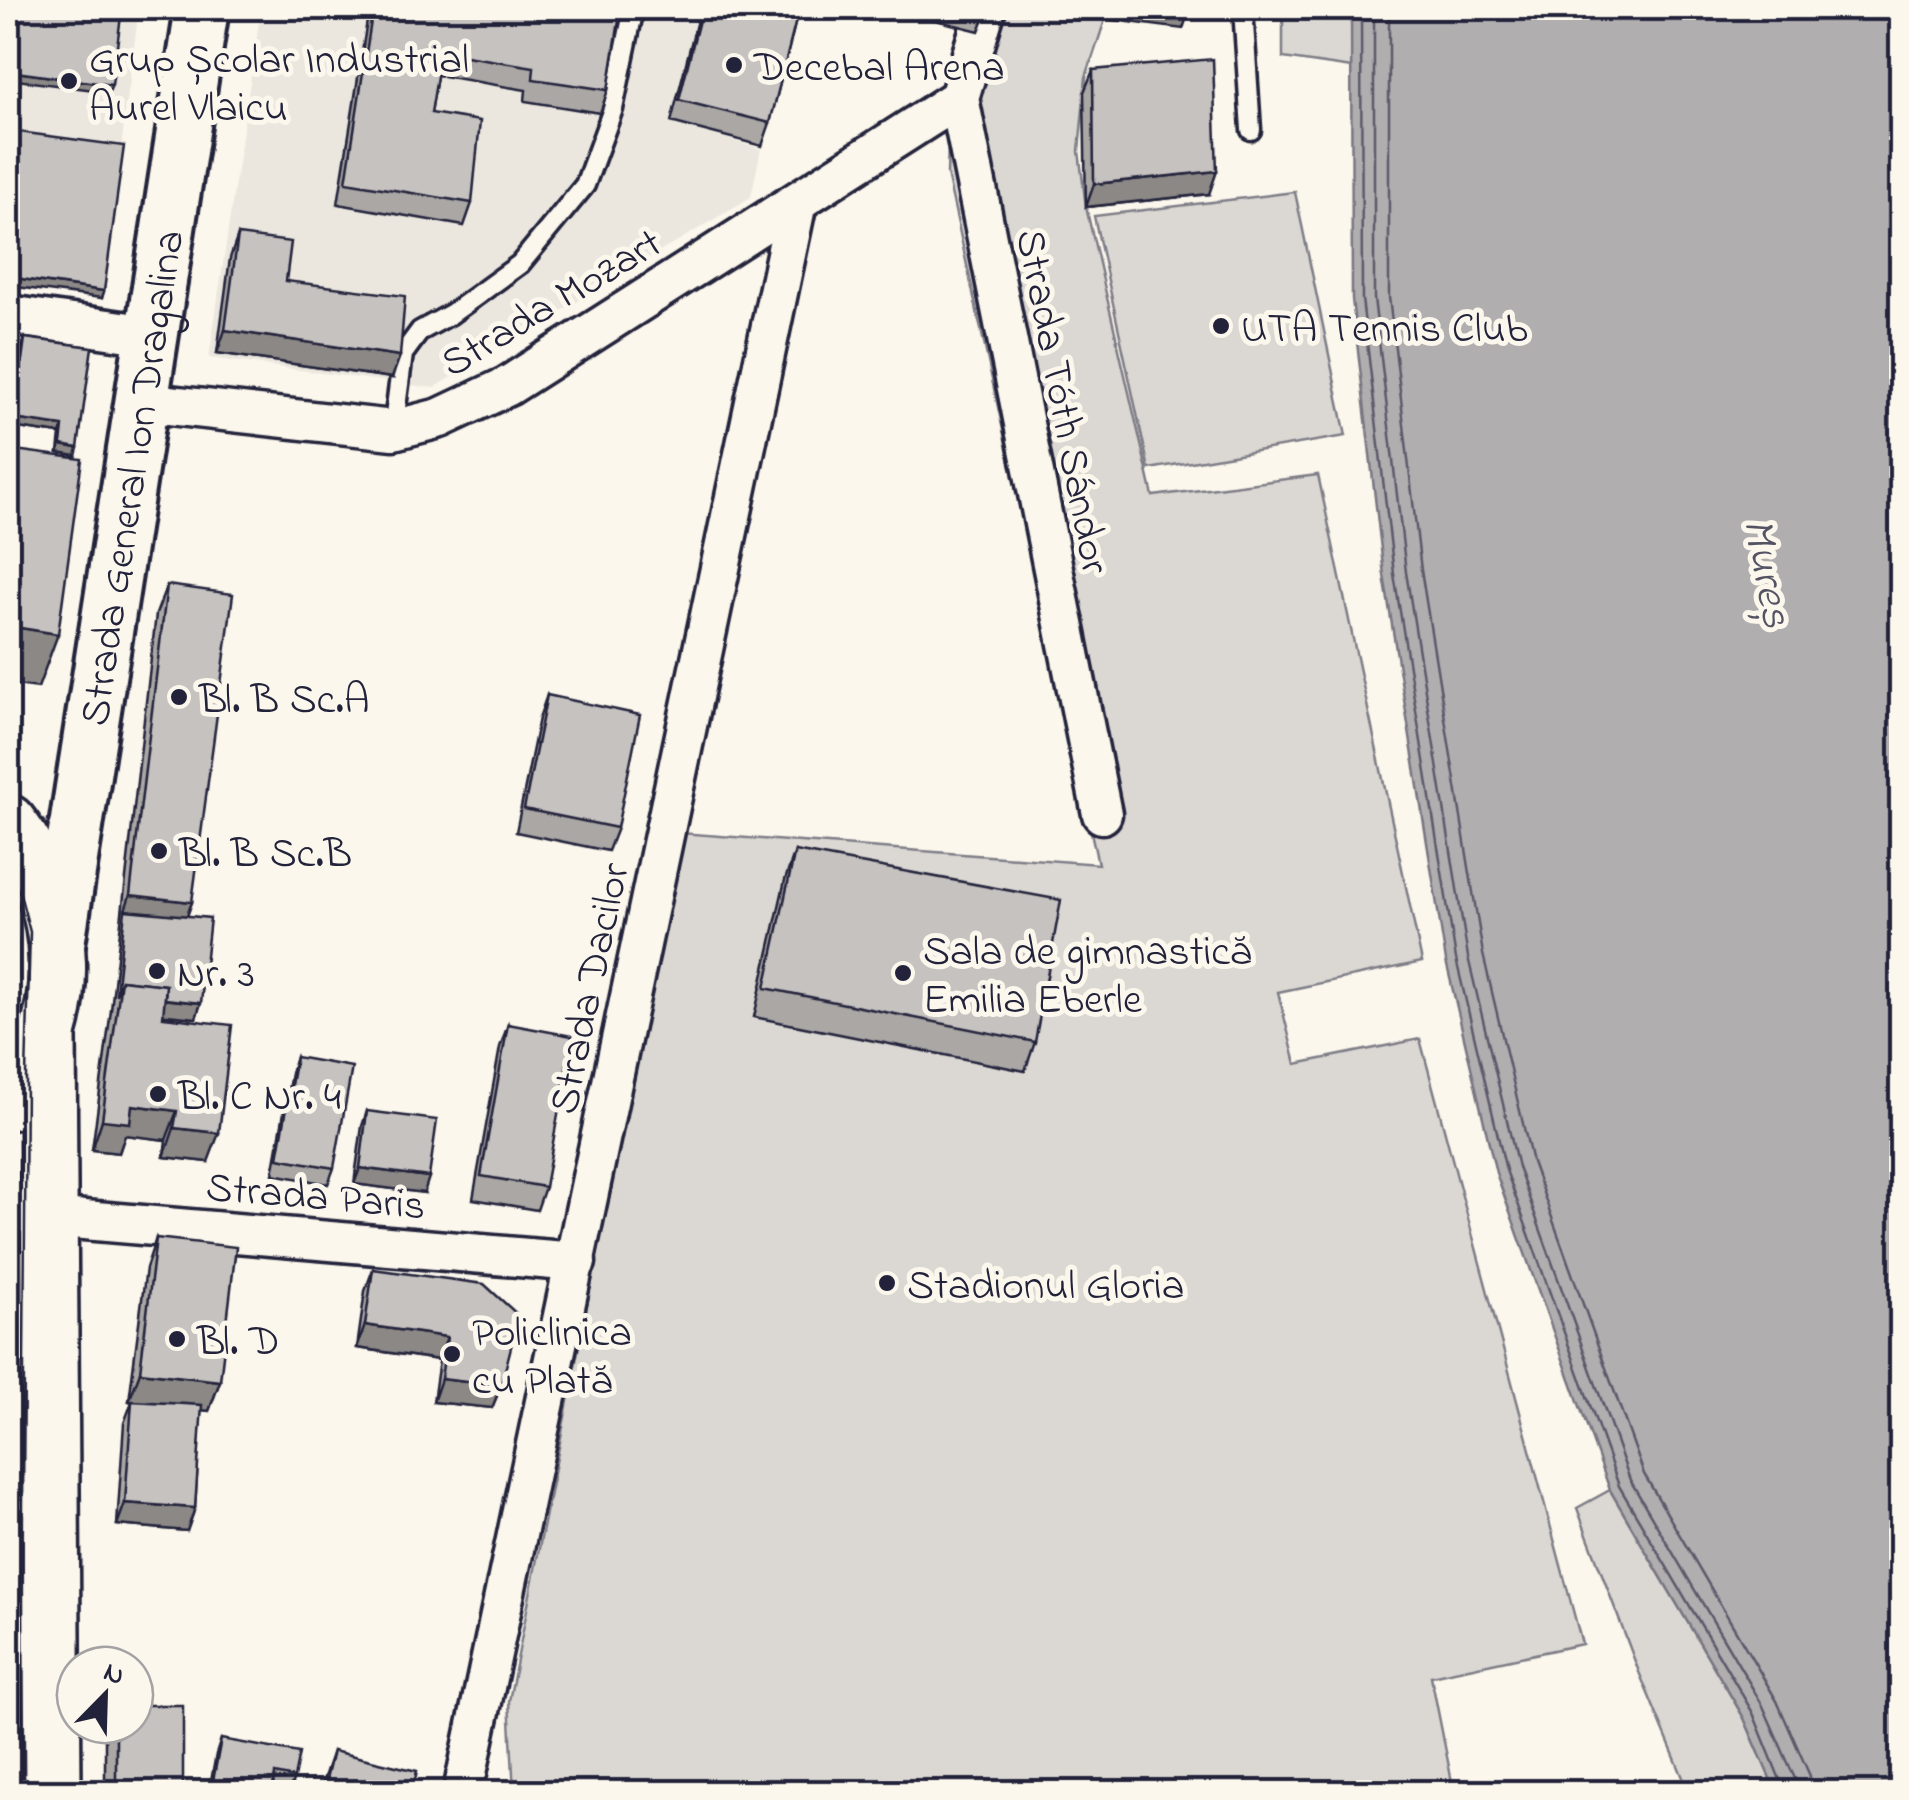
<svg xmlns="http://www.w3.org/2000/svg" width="1909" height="1800" viewBox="0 0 1909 1800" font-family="'Indie Flower',sans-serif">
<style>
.built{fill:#ebe7df}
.green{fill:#dbd8d3;stroke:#7e7d87;stroke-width:2.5}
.water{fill:#b1aeb0;stroke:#787681;stroke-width:2.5}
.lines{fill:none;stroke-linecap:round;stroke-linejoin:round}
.shore{stroke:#5b5a6a;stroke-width:2.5}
.service-casing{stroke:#22223b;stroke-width:25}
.minor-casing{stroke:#22223b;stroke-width:45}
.secondary-casing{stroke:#22223b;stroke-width:60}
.primary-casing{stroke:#22223b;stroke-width:62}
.service{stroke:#fbf7ec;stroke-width:18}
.minor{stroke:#fbf7ec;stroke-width:38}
.secondary{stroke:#fbf7ec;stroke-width:52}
.primary{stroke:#fbf7ec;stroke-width:55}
.tram{stroke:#22223b;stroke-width:2.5}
.wall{fill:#aaa7a5;stroke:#22223b;stroke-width:2.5}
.shaded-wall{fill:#8b8886;stroke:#22223b;stroke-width:2.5}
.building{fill:#c6c2c0;stroke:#22223b;stroke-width:2.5}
.poi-dot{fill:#22223b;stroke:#fbf7ec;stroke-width:4}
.labels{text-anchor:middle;stroke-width:10;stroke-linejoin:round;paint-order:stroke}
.poi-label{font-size:42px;fill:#22223b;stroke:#fbf7ec;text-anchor:start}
.street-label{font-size:42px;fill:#22223b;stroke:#fbf7ec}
.water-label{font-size:45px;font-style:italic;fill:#545364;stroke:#fbf7ec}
</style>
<rect width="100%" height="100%" fill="#fbf7ec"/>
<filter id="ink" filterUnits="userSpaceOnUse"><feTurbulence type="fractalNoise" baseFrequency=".01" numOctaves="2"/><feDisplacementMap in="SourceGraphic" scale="20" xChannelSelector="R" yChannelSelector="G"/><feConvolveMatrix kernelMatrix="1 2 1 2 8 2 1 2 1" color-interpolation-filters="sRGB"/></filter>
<g filter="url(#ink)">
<!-- built -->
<g class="built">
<path d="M8,8H139L102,298L8,286Z"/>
<path d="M261,8H700L671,122L761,149L751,197L434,388L209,358Z"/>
</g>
<!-- green -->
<g class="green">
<path d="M964,8H1109L1086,77L1079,151L1086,207L1153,496L1318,475L1422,962L1278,992L1296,1064L1420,1039L1582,1644L1431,1676L1454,1792H514L509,1701L680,833L1098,864L947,174L951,50Z"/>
<path d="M1283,8H1351L1352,68L1283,58Z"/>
<path d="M1295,192L1346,436L1149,469L1094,216Z"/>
<path d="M8,896C21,938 24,977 8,1019Z"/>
<path d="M1610,1490L1744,1718L1776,1792H1689L1639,1672L1577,1508Z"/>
</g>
<!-- water -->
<path class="water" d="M1351,8H1901V1792H1776L1744,1718L1610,1490L1496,1173L1446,961L1384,575L1352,299Z"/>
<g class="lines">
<!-- shore -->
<g class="shore">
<path d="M1361,8L1362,299L1394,574L1456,959L1506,1170L1619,1486L1753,1713L1785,1792"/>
<path d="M1374,8V298L1406,572L1468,957L1518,1167L1630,1480L1763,1706L1796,1781L1797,1792"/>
<path d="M1389,8V297L1421,570L1483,954L1532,1162L1644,1474L1777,1701L1810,1776L1812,1792"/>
</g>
<defs>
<g id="service">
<path d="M1243,8L1251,130"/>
<path d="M393,430L403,354L420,331L451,314L520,264L585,185L613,109L634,8"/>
</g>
<g id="minor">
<path d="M986,8L959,98L1102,814"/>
<path d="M8,315L151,335"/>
<path d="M142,402L393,430L440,418L508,386L959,98"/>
<path d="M8,1210L49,1217L576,1262"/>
<path d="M463,1792L797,202"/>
</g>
<g id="secondary">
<path id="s1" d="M58,944L202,8"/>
</g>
<g id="primary">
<path d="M8,823C70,901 78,1026 8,1102"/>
<path d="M48,1033L53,1792"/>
</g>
</defs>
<!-- service casing -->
<use href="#service" class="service-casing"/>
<!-- minor casing -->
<use href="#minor" class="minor-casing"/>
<!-- secondary casing -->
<use href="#secondary" class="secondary-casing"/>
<!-- primary casing -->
<use href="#primary" class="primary-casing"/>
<!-- service -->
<use href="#service" class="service"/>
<!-- minor -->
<use href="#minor" class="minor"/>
<!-- secondary -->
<use href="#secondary" class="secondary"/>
<!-- primary -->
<use href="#primary" class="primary"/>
<!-- tram -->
<g class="tram">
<path d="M8,867L20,894L30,932L26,1076L21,1792"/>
<path d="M8,1041L22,1008"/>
</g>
</g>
<!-- wall -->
<g class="wall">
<path d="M369,8H621L608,90L600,113L525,101L526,90L437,75L431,113L472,203L464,226L338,204Z"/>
<path d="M700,8H799L770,123L762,146L671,122Z"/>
<path d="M888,8H988L979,31Z"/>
<path d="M1093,70L1209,194L1086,207L1084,92Z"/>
<path d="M19,132L104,291L102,298L11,173L16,139Z"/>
<path d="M238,235L286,281L392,378L217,353L230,258Z"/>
<path d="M25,338L76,456L58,453L60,434L11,427L22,346Z"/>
<path d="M167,585L192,902L187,916L201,1003L196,1018L164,1015L208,1162L164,1157L166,1140L125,1135L119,1153L92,1150L111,1010L156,614Z"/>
<path d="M547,695L617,828L608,851L516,832L539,718Z"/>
<path d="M795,851L1035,1042L1025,1071L754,1017L785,880Z"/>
<path d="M508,1024L545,1187L537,1210L473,1199L500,1047Z"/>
<path d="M296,1057L334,1168L328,1184L273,1174L291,1073Z"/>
<path d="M367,1111L424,1193L354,1184L362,1126Z"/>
<path d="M156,1238L220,1381L209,1411L201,1410L195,1508L187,1531L117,1525L124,1423L132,1402L129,1401L146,1268Z"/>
<path d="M373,1269L501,1386L492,1408L433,1402L439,1360L357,1348L365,1291Z"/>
<path d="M108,1725H135L183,1792H105V1734Z"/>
<path d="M221,1739L294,1778L289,1792L272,1790V1792H209L216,1754Z"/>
<path d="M333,1751L412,1792H319Z"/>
</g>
<!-- shaded-wall -->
<g class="shaded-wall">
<path d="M1101,8H1139L1188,14L1183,29L1097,18Z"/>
<path d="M8,71L112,85L109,92L8,79Z"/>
<path d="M1217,171L1209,194L1086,207L1094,184Z"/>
<path d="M8,277L104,291L102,298L8,286Z"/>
<path d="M225,330L400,356L392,378L217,353Z"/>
<path d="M14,419L63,426L60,434L11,427Z"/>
<path d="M61,445L78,448L76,456L58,453Z"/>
<path d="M8,626L58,634L38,688L8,684Z"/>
<path d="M130,895L192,902L181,931L125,910Z"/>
<path d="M120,995L201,1003L196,1018L117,1010Z"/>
<path d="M132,1105L177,1111L166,1140L125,1135L119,1153L92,1150L102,1120Z"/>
<path d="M174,1128L219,1133L208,1162L164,1157Z"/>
<path d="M360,1168L429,1177L424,1193L354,1184Z"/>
<path d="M365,1325L447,1337L439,1360L357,1348Z"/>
<path d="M140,1372L220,1381L209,1411L129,1401Z"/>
<path d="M441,1379L501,1386L492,1408L433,1402Z"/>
<path d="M125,1503L195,1508L187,1531L117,1525Z"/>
</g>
<!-- building -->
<g class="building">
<path d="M8,8H122L112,85L8,71Z"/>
<path d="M373,8H621L608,90L533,79L534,67L441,52L431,113L480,121L472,203L346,182Z"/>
<path d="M702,8H799L770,123L679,100Z"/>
<path d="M1139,8H1188V14Z"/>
<path d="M1213,59L1217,171L1094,184L1093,70Z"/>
<path d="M19,132L124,146L104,291L8,277V172L13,173Z"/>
<path d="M238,235L291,242L286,281L405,296L400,356L225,330Z"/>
<path d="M25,338L92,347L78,448L61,445L63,426L14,419Z"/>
<path d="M8,449L82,459L58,634L8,626Z"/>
<path d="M167,585L233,594L192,902L130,895Z"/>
<path d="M547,695L640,715L617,828L524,809Z"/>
<path d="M795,851L1061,900L1035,1042L765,988Z"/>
<path d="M125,910L210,918L201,1003L165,999L166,985L121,980L116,995Z"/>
<path d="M121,980L166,985L163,1017L232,1025L219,1133L174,1128L177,1111L132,1105L130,1123L102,1120Z"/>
<path d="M508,1024L572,1036L545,1187L481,1176Z"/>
<path d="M296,1057L352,1067L334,1168L278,1158Z"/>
<path d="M367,1111L437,1120L429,1177L360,1168Z"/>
<path d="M156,1238L236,1247L220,1381L140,1372Z"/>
<path d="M373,1269L484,1284L519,1316L501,1386L441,1379L447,1337L365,1325Z"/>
<path d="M132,1401L202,1405L195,1508L125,1503Z"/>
<path d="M135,1705H183V1792H116V1725H135Z"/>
<path d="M221,1739L299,1753L294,1778L275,1774L272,1792H211Z"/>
<path d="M333,1751L417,1771L412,1792H323Z"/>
<path d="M1684,1788L1685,1792H1654Z"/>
</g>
</g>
<!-- markers -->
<g class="poi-dot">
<circle cx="734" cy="65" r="10"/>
<circle cx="69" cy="81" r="10"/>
<circle cx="1221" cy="326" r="10"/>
<circle cx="179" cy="697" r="10"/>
<circle cx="159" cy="851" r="10"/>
<circle cx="157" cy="971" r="10"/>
<circle cx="903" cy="973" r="10"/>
<circle cx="158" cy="1094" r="10"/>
<circle cx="887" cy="1283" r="10"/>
<circle cx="177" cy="1339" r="10"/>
<circle cx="452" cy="1354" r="10"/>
</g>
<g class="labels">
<!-- poi labels -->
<g class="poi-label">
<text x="89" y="72">Grup Școlar Industrial<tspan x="89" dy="48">Aurel Vlaicu</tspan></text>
<text x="754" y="80">Decebal Arena</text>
<text x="1241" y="341">UTA Tennis Club</text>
<text x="199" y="712">Bl. B Sc.A</text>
<text x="179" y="866">Bl. B Sc.B</text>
<text x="923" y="964">Sala de gimnastică<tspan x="923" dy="48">Emilia Eberle</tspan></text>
<text x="177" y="986">Nr. 3</text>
<text x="178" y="1109">Bl. C Nr. 4</text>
<text x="907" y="1298">Stadionul Gloria</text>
<text x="472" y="1345">Policlinica<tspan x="472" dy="48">cu Plată</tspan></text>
<text x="197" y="1354">Bl. D</text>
</g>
<!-- street labels -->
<g class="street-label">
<text transform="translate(550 301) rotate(-31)" y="15">Strada Mozart</text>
<text transform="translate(1065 401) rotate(79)" y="15">Strada Tóth Sándor</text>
<text dy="15" stroke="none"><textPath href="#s1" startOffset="472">Strada General Ion Dragalina</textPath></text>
<text transform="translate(587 988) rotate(-78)" y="15">Strada Dacilor</text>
<text transform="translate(316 1194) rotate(5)" y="15">Strada Paris</text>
</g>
<!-- water labels -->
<g class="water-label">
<text transform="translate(1770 572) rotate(79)" y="16">Mureș</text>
</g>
</g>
<!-- margin -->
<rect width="1909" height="1800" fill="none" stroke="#fbf7ec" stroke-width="40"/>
<rect x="20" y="20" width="1869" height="1760" fill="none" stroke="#22223b" stroke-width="4" filter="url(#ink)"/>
<!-- north arrow -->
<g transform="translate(105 1695) rotate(23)"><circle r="48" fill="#fbf7ec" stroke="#a4a2a5" stroke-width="2.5"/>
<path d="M0-8L18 38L0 25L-18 38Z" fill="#22223b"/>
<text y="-15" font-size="28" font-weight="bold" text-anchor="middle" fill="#22223b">N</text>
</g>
</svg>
